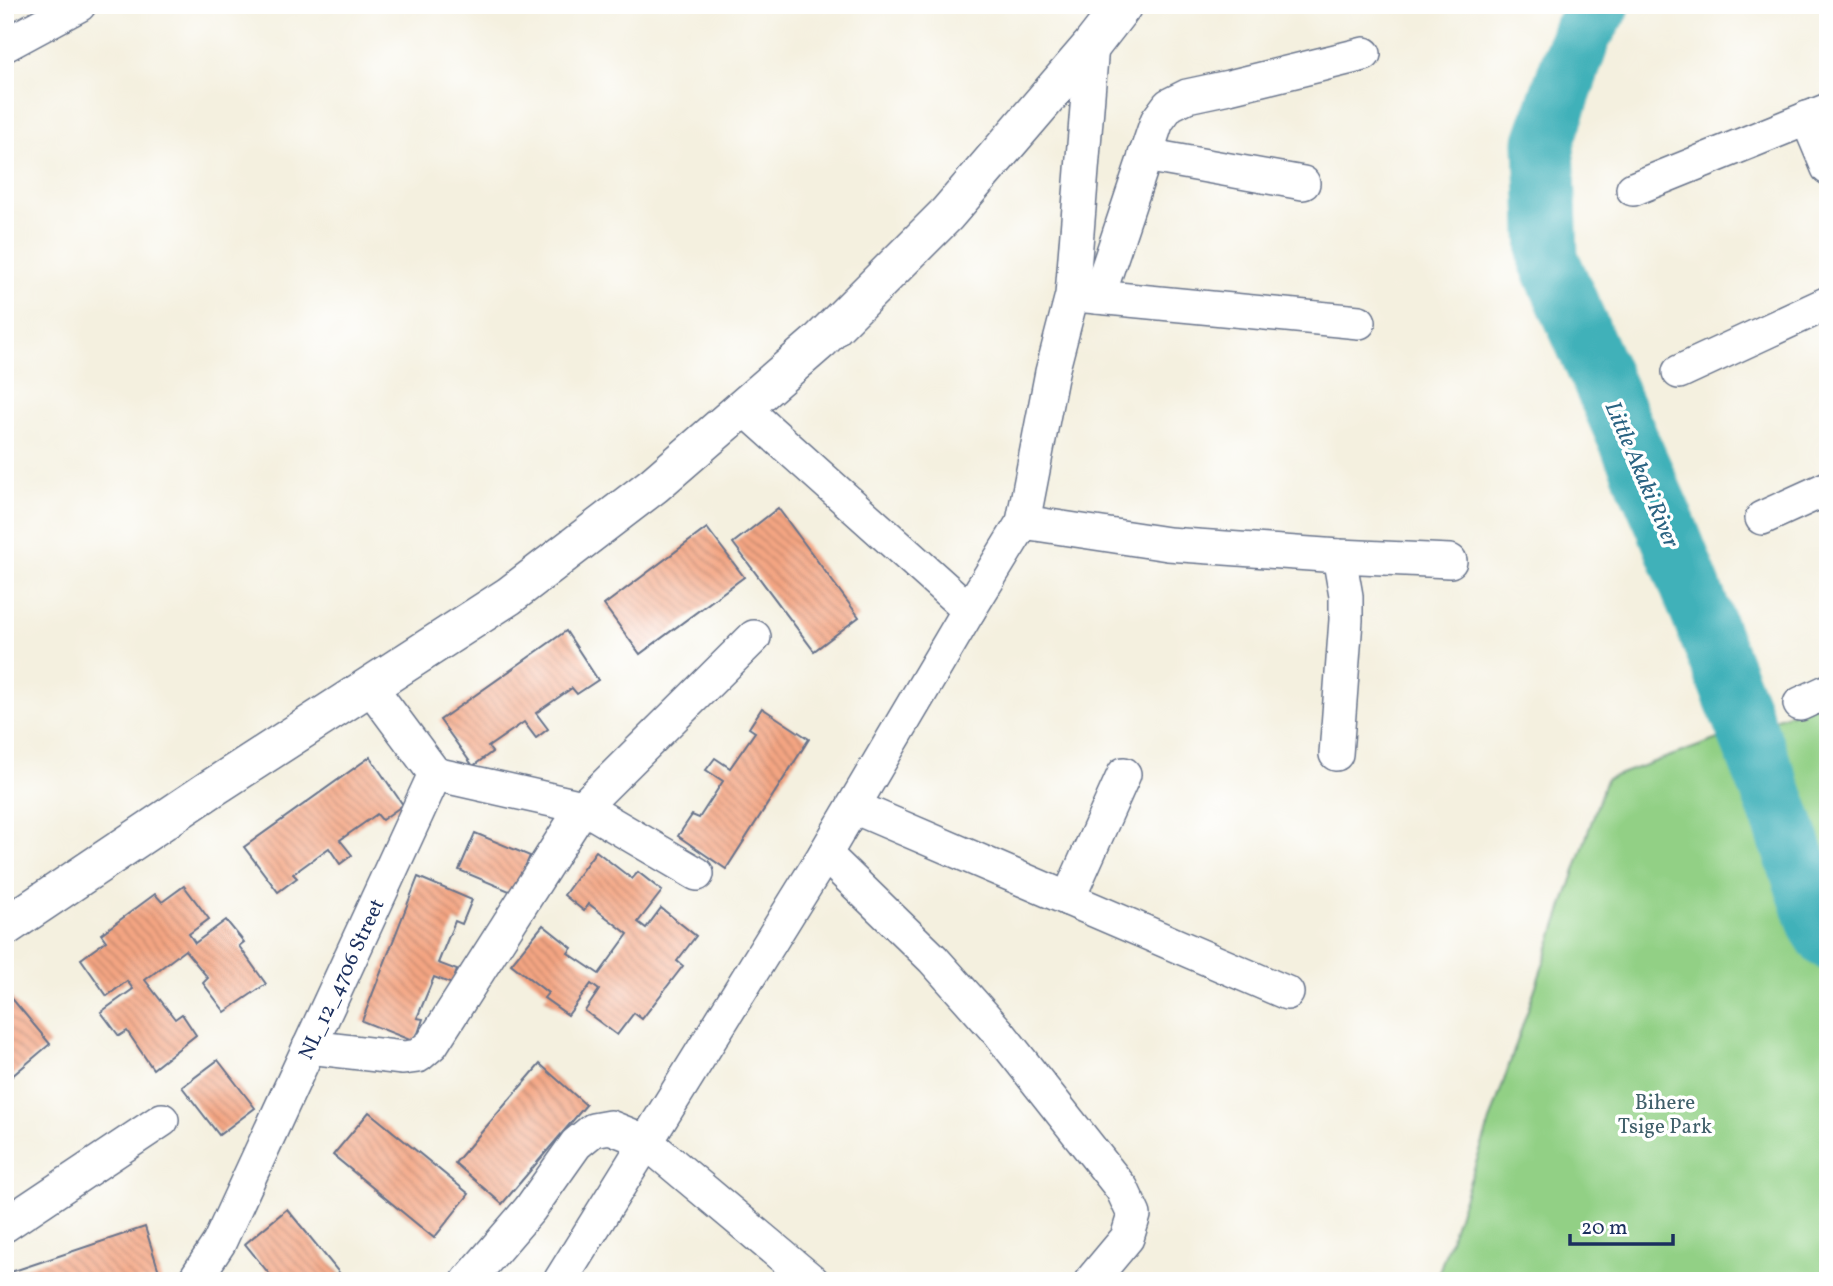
<svg xmlns="http://www.w3.org/2000/svg" width="1833" height="1286" viewBox="0 0 1833 1286" font-family="Vollkorn,serif">
<style>
.park{fill:#92d085;stroke:#568072;stroke-width:2}
.lines{fill:none;stroke-linecap:round;stroke-linejoin:round}
.river{stroke:#41b1b9;stroke-width:61}
.building{fill:url(#building-back-hatch)}
.street-casing{stroke:#67738b;stroke-width:36}
.secondary-casing{stroke:#67738b;stroke-width:41}
.street{stroke:#fff;stroke-width:33}
.secondary{stroke:#fff;stroke-width:38}
.labels{text-anchor:middle;stroke-width:7;stroke-linejoin:round;paint-order:stroke}
.street-label{font-size:21px;fill:#1b2f5e;stroke:#fff}
.park-label{font-size:21px;fill:#3f5f6a;stroke:#fff}
.water-label{font-size:23px;font-style:italic;fill:#2a6382;stroke:#fff}
</style>
<defs>
<pattern id="building-back-hatch" width="6" height="6" patternUnits="userSpaceOnUse" patternTransform="scale(1.75)"><rect width="6" height="6" fill="#f4a582"/><path d="M-1 5l2 2M0 0l6 6M5-1l2 2" fill="none" stroke="#c5876e"/></pattern>
</defs>
<rect width="100%" height="100%" fill="#fff"/>
<filter id="ink" filterUnits="userSpaceOnUse"><feTurbulence type="fractalNoise" baseFrequency=".0143" numOctaves="2"/><feDisplacementMap in="SourceGraphic" scale="14" xChannelSelector="R" yChannelSelector="G"/><feConvolveMatrix kernelMatrix="1 2 1 2 8 2 1 2 1" color-interpolation-filters="sRGB"/></filter>
<filter id="wash" filterUnits="userSpaceOnUse"><feTurbulence type="fractalNoise" baseFrequency=".00686" numOctaves="4" result="noise"/><feDisplacementMap in="SourceGraphic" scale="28" xChannelSelector="R" yChannelSelector="G"/><feGaussianBlur stdDeviation="1.57" result="paint"/><feColorMatrix in="noise" values="0 0 0 0 0 0 0 0 0 0 0 0 0 0 0 0 0 1.4 0 .05"/><feComposite in="paint" operator="in"/></filter>
<g filter="url(#wash)">
<rect width="100%" height="100%" fill="#f4f0df"/>
<!-- park -->
<path class="park" d="M1828,700V1281H1436L1606,779Z"/>
<g class="lines">
<!-- river -->
<path class="river" d="M1600,5L1581,35L1544,142L1548,258L1666,525L1778,808L1819,925L1828,939"/>
</g>
<g id="blocks">
<!-- building -->
<g class="building">
<path d="M778,508L859,617L814,651L733,543Z"/>
<path d="M707,528L744,577L640,654L604,605Z"/>
<path d="M566,631L598,680L577,694L572,688L536,713L548,729L536,738L524,722L488,747L492,752L473,766L440,720Z"/>
<path d="M762,708L809,739L726,869L678,836L692,815L699,818L723,781L706,770L715,758L730,768L755,732L749,728Z"/>
<path d="M370,757L403,805L382,820L377,814L340,840L352,855L340,864L329,848L293,874L297,878L278,892L244,847Z"/>
<path d="M475,833L530,856L514,893L459,870Z"/>
<path d="M596,851L632,879L638,872L662,891L638,922L646,928L661,908L696,936L677,961L683,966L642,1019L634,1013L617,1035L585,1011L599,990L591,984L568,1015L544,998L548,993L511,964L543,925L572,948L568,953L599,974L628,934L589,904L584,911L564,895Z"/>
<path d="M418,877L472,900L462,924L455,921L438,963L457,970L452,984L434,977L417,1018L423,1019L415,1042L362,1021Z"/>
<path d="M184,886L209,919L189,934L195,943L226,920L244,942L239,946L266,984L225,1012L203,983L208,978L185,950L145,980L175,1019L182,1014L196,1035L153,1069L127,1031L119,1036L101,1012L133,989L127,981L107,996L81,959L106,941L101,934L155,894L162,902Z"/>
<path d="M9,995L50,1044L5,1082V999Z"/>
<path d="M218,1060L255,1108L219,1135L182,1087Z"/>
<path d="M540,1064L586,1105L502,1204L455,1163Z"/>
<path d="M369,1112L469,1194L434,1238L333,1155Z"/>
<path d="M287,1209L346,1281H275L245,1244Z"/>
<path d="M145,1227L162,1281H5V1274Z"/>
</g>
</g>
</g>
<g filter="url(#ink)">
<use href="#blocks" fill-opacity="0" stroke="#67738b" stroke-width="2"/>
<g class="lines">
<defs>
<g id="street">
<path d="M5,45L79,5"/>
<path d="M1807,118L1828,168"/>
<path d="M1145,155L1303,183"/>
<path d="M1633,189L1828,110"/>
<path d="M1076,295L1359,322"/>
<path d="M1098,297L1157,121L1169,105L1187,96L1229,87L1364,54"/>
<path d="M1679,372L1828,303"/>
<path d="M744,408L969,610"/>
<path d="M1762,518L1828,488"/>
<path d="M1023,522L1168,544L1339,556L1450,561"/>
<path d="M1800,704L1828,691"/>
<path d="M1336,754L1346,620V596L1339,556"/>
<path d="M435,774L583,807L697,874"/>
<path d="M854,807L1287,993"/>
<path d="M825,854L933,959L998,1032L1122,1189L1134,1215L1127,1238L1091,1281"/>
<path d="M1068,899L1124,774"/>
<path d="M309,1047L403,1058L418,1056L432,1044L583,807L754,637"/>
<path d="M5,1225L162,1120"/>
<path d="M194,1281L219,1243L435,774L369,685"/>
<path d="M468,1281L530,1209L576,1144L593,1130L610,1127L645,1141L812,1281"/>
<path d="M560,1281L825,854L969,610L1023,522L1052,372L1072,295L1092,45"/>
</g>
<path id="secondary" d="M5,927L209,790L509,596L654,485L820,341L947,214L1092,45L1123,5"/>
</defs>
<!-- street casing -->
<use href="#street" class="street-casing"/>
<!-- secondary casing -->
<use href="#secondary" class="secondary-casing"/>
<!-- street -->
<use href="#street" class="street"/>
<!-- secondary -->
<use href="#secondary" class="secondary"/>
</g>
</g>
<g class="labels">
<!-- street labels -->
<g class="street-label">
<text transform="translate(341 979) rotate(-65)" y="7">NL_12_4706 Street</text>
</g>
<!-- park labels -->
<g class="park-label">
<text x="1665" y="1109">Bihere<tspan x="1665" dy="24">Tsige Park</tspan></text>
</g>
<!-- water labels -->
<g class="water-label">
<text transform="translate(1643 474) rotate(67)" y="8">Little Akaki River</text>
</g>
</g>
<!-- margin -->
<rect width="1833" height="1286" fill="none" stroke="#fff" stroke-width="28"/>
<!-- scale -->
<path d="M1570 1234v10h103v-10" fill="none" stroke="#1b2f5e" stroke-width="3.5"/>
<text x="1581" y="1234" font-size="21" fill="#1b2f5e" stroke="#ffffff" stroke-width="5" paint-order="stroke">20 m</text>
</svg>
